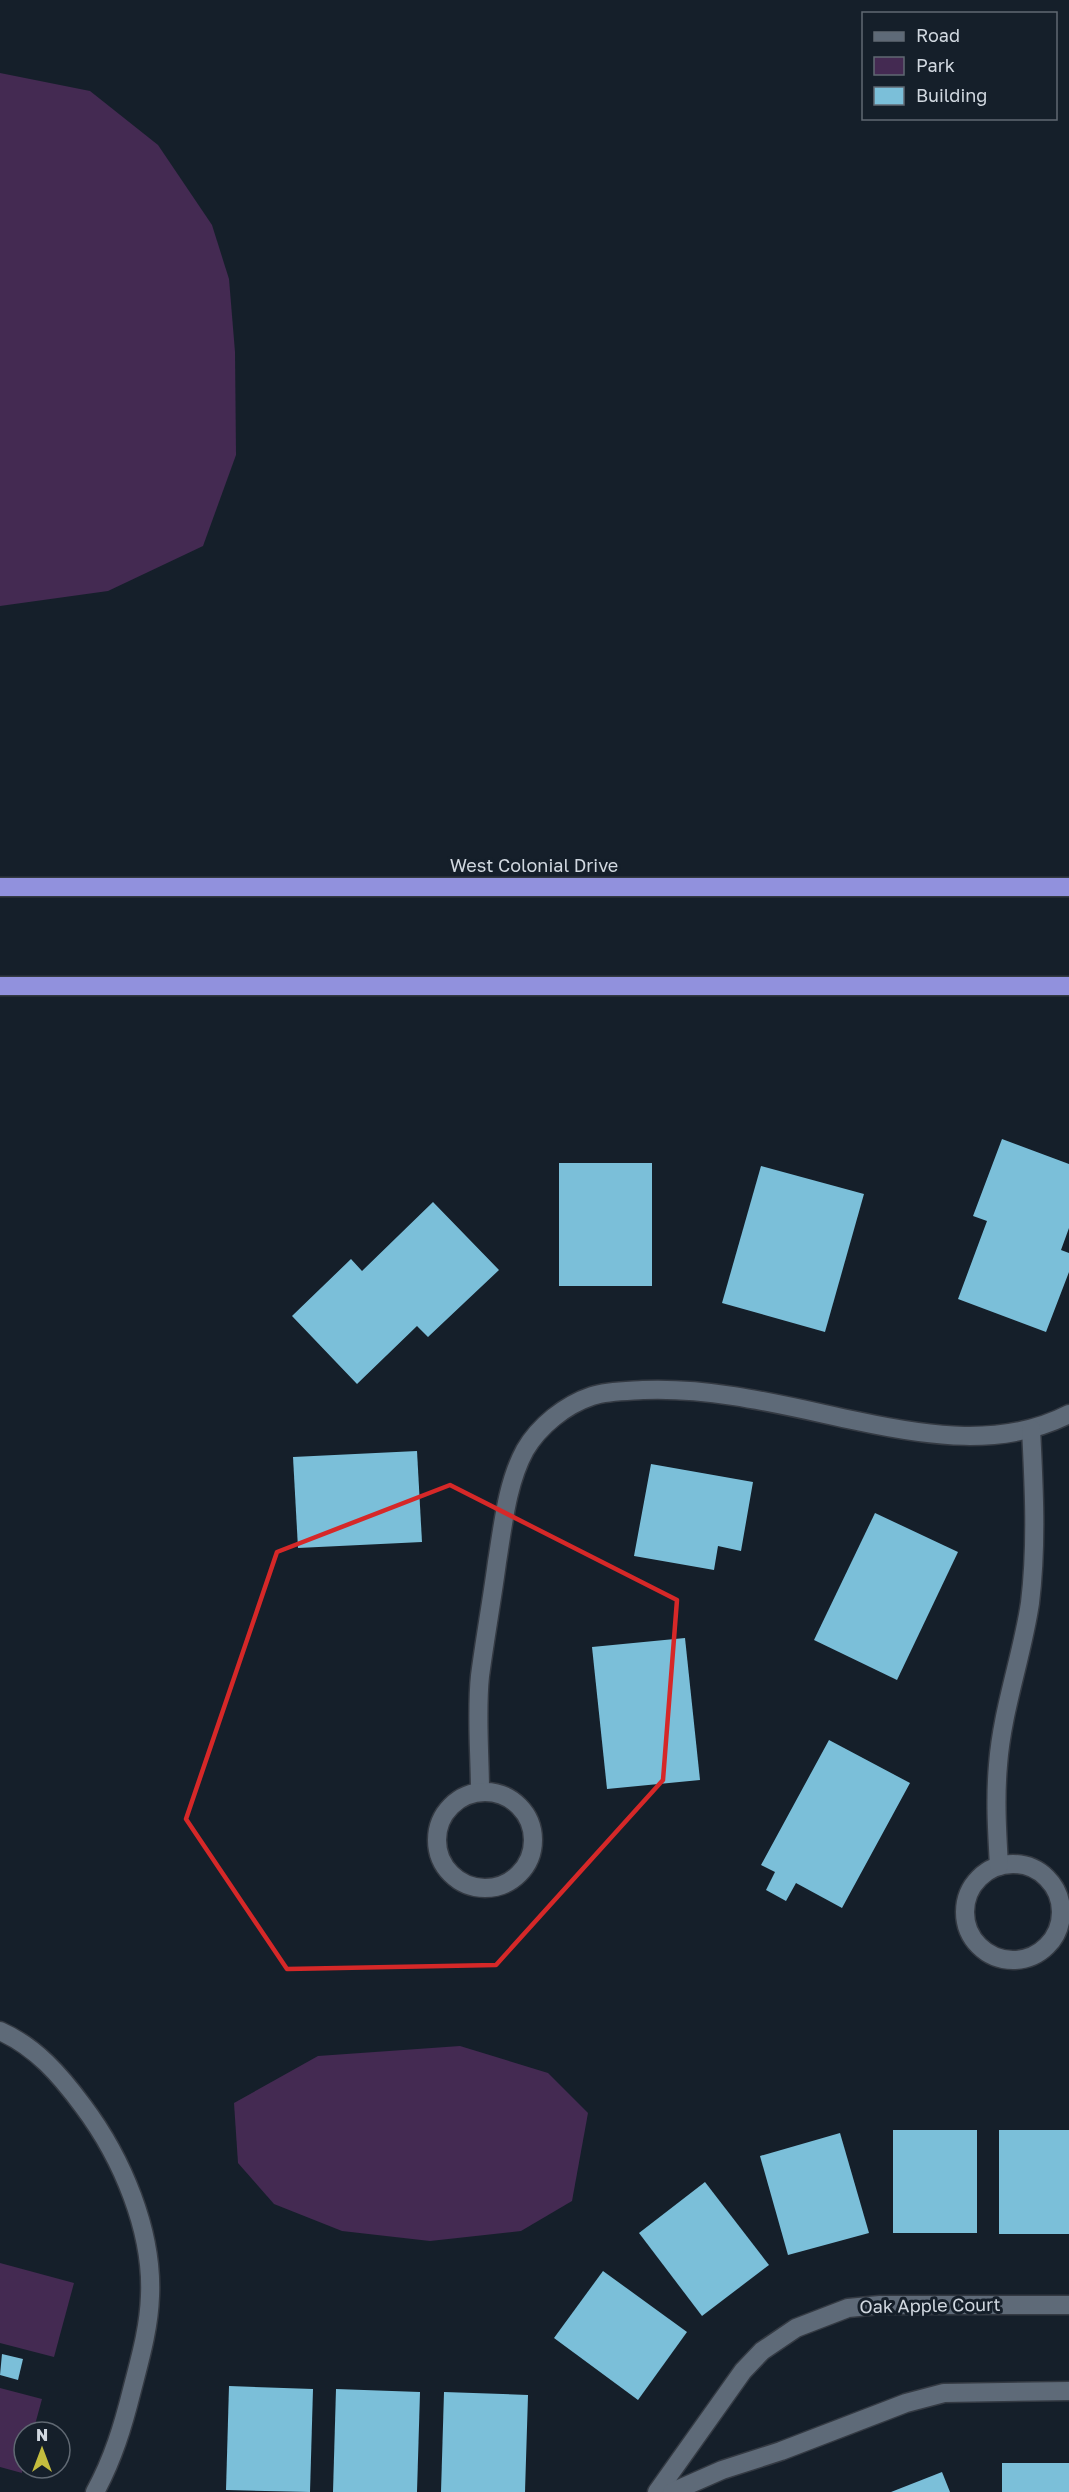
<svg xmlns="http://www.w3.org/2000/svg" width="1069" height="2492" viewBox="0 0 1069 2492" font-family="'Golos Text',sans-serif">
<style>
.green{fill:#442a52}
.building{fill:#7bbfd9}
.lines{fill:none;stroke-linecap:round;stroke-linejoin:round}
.lane-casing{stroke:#343a43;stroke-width:21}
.street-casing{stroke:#343a43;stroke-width:21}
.highway-casing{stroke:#343a43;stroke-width:21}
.lane{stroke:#5e6a78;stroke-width:18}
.street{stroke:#5e6a78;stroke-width:18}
.highway{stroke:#9191dd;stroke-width:18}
.marked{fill:none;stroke:#d62828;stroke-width:4.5;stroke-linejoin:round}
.labels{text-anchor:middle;stroke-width:6;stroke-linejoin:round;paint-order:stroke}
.street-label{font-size:18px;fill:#d1d8e0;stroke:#151f2a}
</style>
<rect width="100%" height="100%" fill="#151f2a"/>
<!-- green -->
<g class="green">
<path d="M0,73L90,91L158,145L212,225L229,279L235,352L236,455L203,546L108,591L0,606Z"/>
<path d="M460,2046L548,2073L588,2113L572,2201L521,2231L430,2241L342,2231L274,2204L238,2163L234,2103L318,2056Z"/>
<path d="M0,2263L74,2283L54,2357L0,2343Z"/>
<path d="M0,2388L42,2399L33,2432H24L22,2473L0,2467Z"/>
</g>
<!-- building -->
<g class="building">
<path d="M1002,1139L1069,1164V1228L1061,1250L1069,1253V1272L1046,1332L958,1299L987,1221L973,1216Z"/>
<rect x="559" y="1163" width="93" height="123"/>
<path d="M761,1166L864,1194L825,1332L722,1303Z"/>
<path d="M433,1202L499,1270L428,1337L417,1326L357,1384L292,1316L351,1259L362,1271Z"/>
<path d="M417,1451L422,1542L298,1548L293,1457Z"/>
<path d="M651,1464L753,1482L741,1551L718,1546L714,1570L634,1556Z"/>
<path d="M875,1513L958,1552L897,1680L814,1640Z"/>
<path d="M685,1638L700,1780L607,1789L592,1647Z"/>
<path d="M829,1740L910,1783L842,1908L796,1883L786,1901L766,1890L775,1872L761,1865Z"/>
<rect x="893" y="2130" width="84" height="103"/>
<rect x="999" y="2130" width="70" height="104"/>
<path d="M840,2133L869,2233L788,2255L760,2156Z"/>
<path d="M705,2182L769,2265L702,2316L639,2233Z"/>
<path d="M603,2271L687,2332L638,2400L554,2338Z"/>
<path d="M2,2354L23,2359L18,2380L0,2375Z"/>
<path d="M229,2386L313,2389L310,2492L226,2490Z"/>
<path d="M336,2389L420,2392L417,2492H333Z"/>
<path d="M444,2392L528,2395L525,2492H441Z"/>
<rect x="1002" y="2463" width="67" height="29"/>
<path d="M942,2472L950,2492H891Z"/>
</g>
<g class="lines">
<defs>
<g id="lane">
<path d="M480,1792C480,1754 476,1714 480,1676C485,1638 492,1600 497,1562C503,1525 507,1483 525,1450C539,1426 565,1405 592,1396C607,1391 627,1391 643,1390C715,1387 786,1406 857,1421C927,1436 1003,1448 1069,1414"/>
<circle cx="485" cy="1840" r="48"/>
<circle cx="1013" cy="1912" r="48"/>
<path d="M999,1866C997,1832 995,1799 998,1765C1002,1710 1022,1657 1030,1603C1037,1545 1034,1487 1031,1429"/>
</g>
<g id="street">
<path d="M0,2031C36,2047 60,2075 83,2106C122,2158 153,2231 150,2296C149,2328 140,2359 132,2390C123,2426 113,2459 95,2492"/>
<path d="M657,2492L743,2371L762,2351L796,2328L848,2308L880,2305H1069"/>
<path d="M672,2492L722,2470L781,2451L906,2403L944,2393L1069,2391"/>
</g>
<g id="highway">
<path d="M0,887H1069"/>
<path d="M0,986H1069"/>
</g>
</defs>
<!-- lane casing -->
<use href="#lane" class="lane-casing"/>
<!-- street casing -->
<use href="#street" class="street-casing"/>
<!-- highway casing -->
<use href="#highway" class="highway-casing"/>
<!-- lane -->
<use href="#lane" class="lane"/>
<!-- street -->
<use href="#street" class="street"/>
<!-- highway -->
<use href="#highway" class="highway"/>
</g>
<!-- marked area -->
<path class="marked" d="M450,1485L677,1600L663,1780L496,1965L287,1969L186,1819L277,1552Z"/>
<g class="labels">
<!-- street labels -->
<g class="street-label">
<text x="534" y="872">West Colonial Drive</text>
<text transform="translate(930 2306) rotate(-1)" y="6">Oak Apple Court</text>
</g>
</g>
<!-- legend -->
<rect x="862" y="12" width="195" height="108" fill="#151f2a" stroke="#606973" stroke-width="1.5"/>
<rect x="874" y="32" width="30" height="9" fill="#5e6a78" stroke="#606973" stroke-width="1.5"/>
<text x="916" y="42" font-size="18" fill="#d1d8e0">Road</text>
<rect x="874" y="57" width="30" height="18" fill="#442a52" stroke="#606973" stroke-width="1.5"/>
<text x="916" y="72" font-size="18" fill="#d1d8e0">Park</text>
<rect x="874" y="87" width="30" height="18" fill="#7bbfd9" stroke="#606973" stroke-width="1.5"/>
<text x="916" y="102" font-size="18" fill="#d1d8e0">Building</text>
<!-- north arrow -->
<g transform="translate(42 2450)"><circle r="28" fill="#151f2a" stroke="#606973" stroke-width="1.5"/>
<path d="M0-4.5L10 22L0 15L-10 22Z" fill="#c4bd3e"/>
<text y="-9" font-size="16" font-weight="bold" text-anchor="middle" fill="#d1d8e0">N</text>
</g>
</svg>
